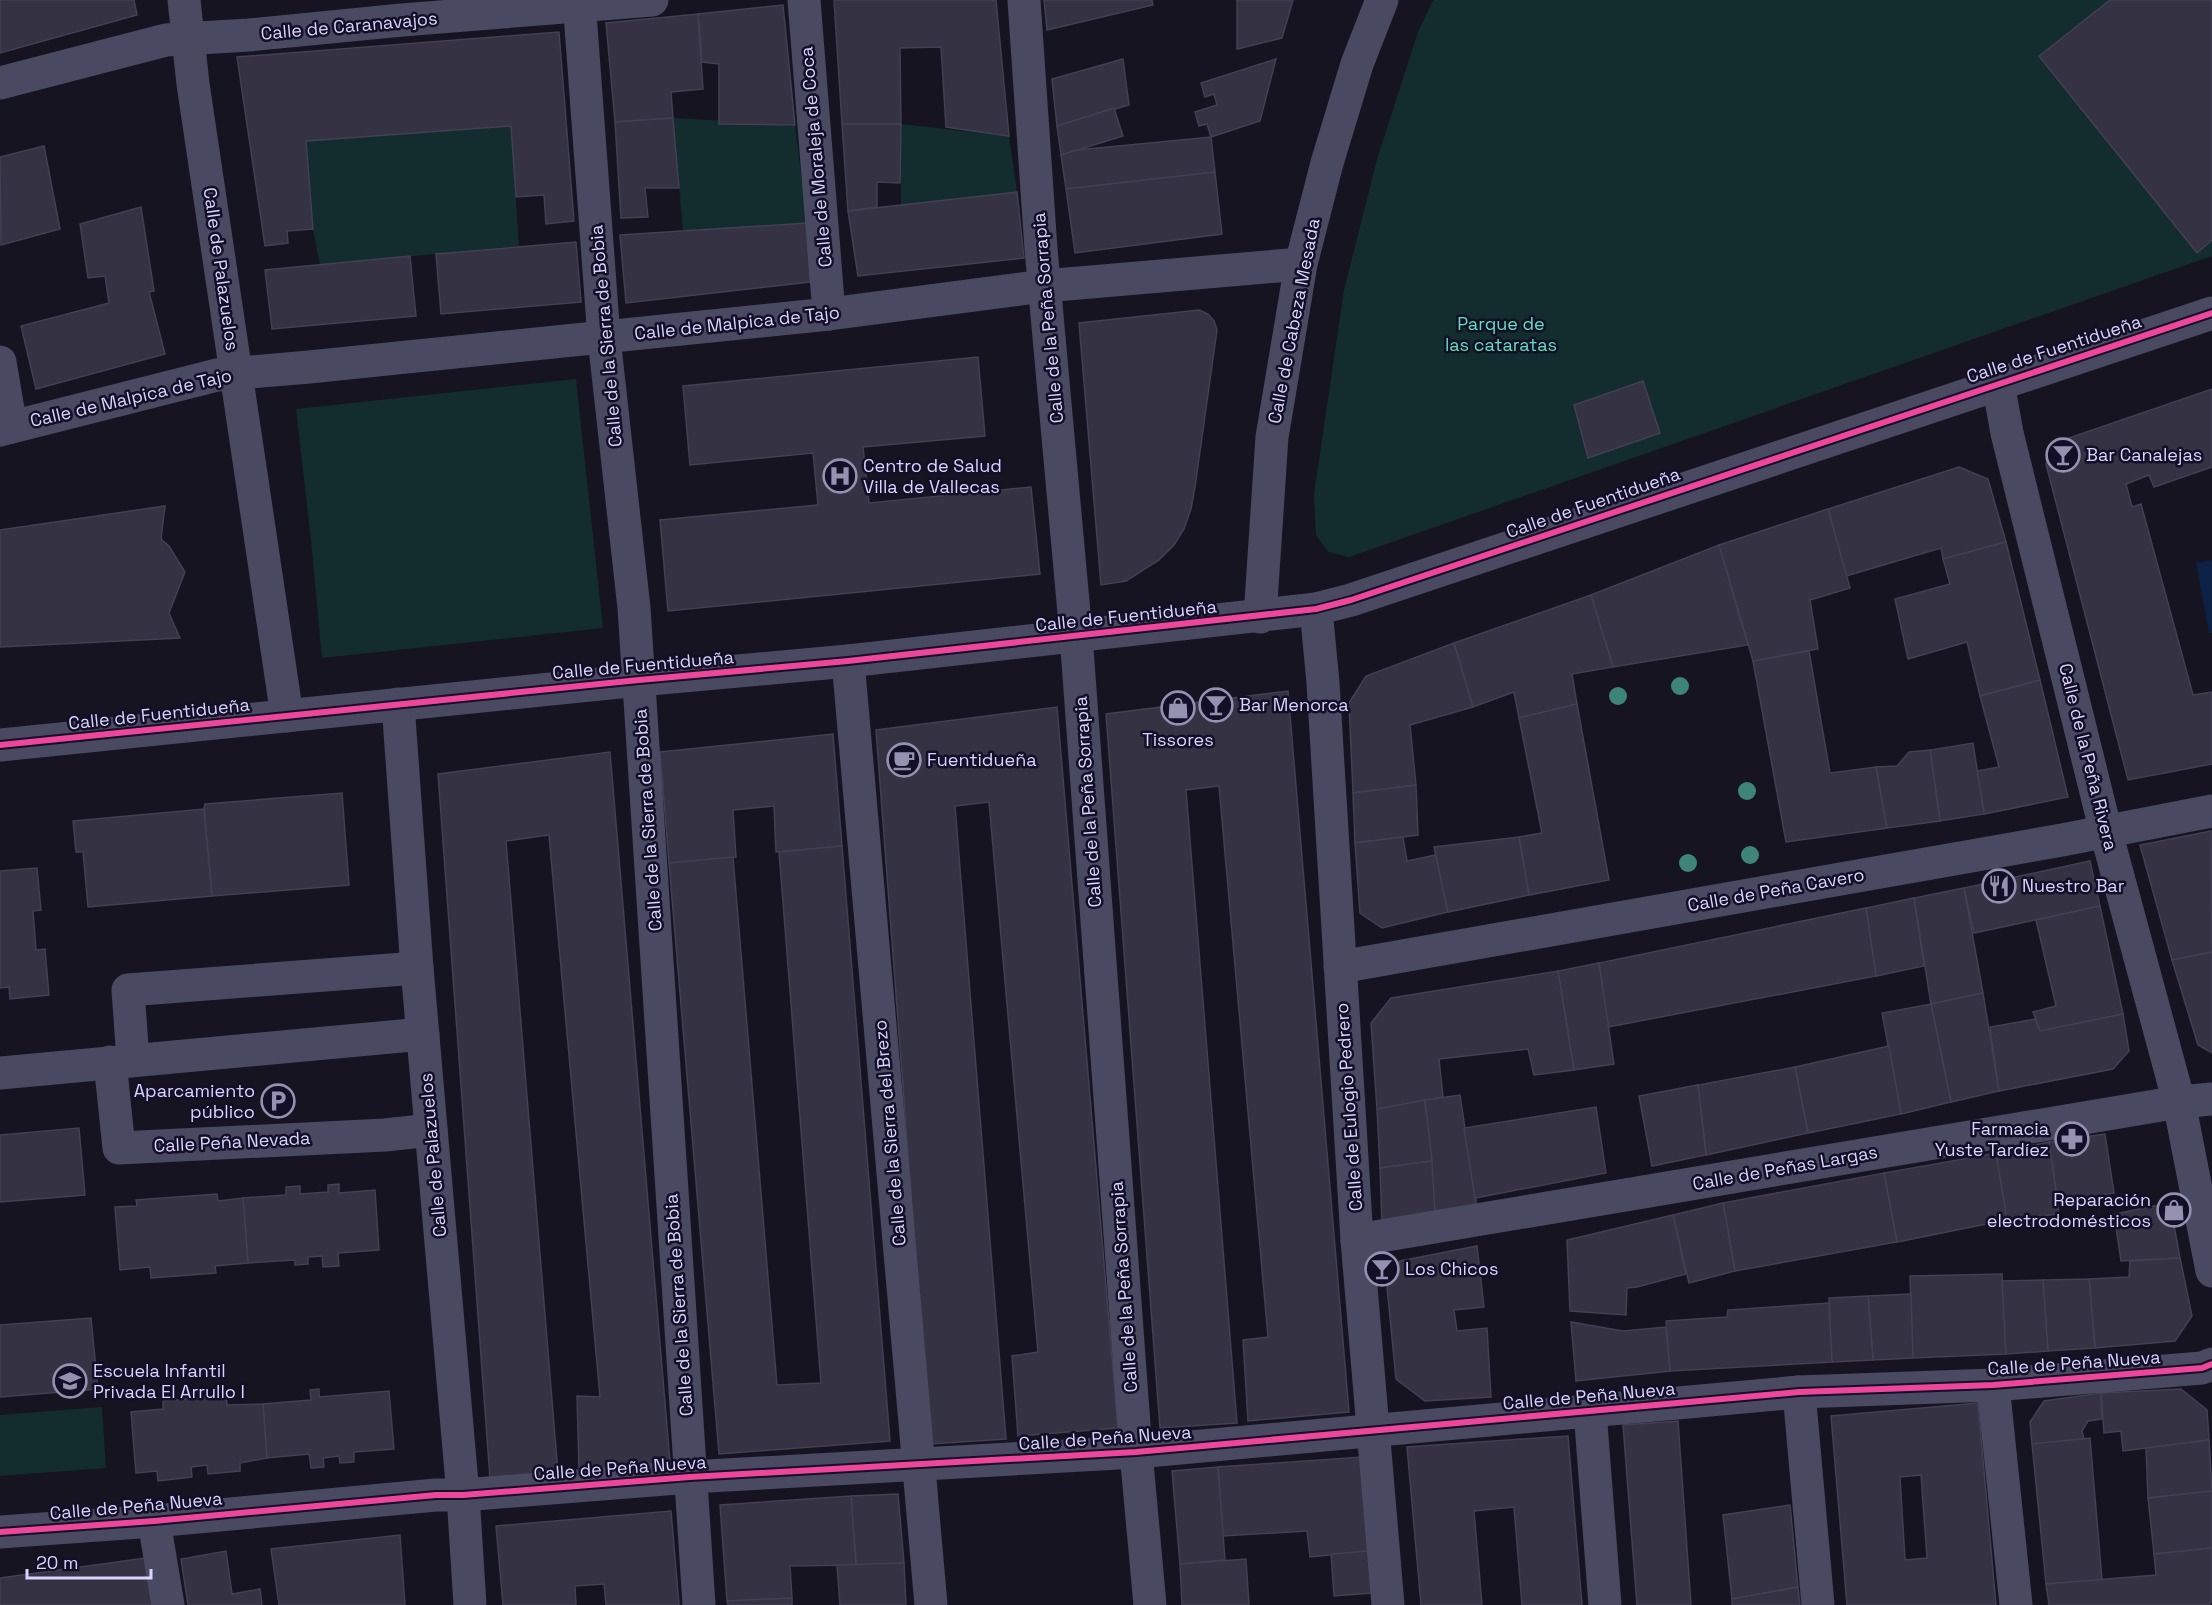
<svg xmlns="http://www.w3.org/2000/svg" width="2212" height="1605" viewBox="0 0 2212 1605" font-family="'Space Grotesk',sans-serif">
<style>
.green{fill:#132c2d}
.water{fill:#0d2144}
.building{fill:#343243;stroke:#433f54;stroke-width:1.5;fill-rule:evenodd}
.lines{fill:none;stroke-linecap:round;stroke-linejoin:round}
.minor{stroke:#4a4962;stroke-width:33}
.cycleway-casing{stroke:#130f26;stroke-width:10}
.cycleway{stroke:#ed469a;stroke-width:6}
.tree{fill:#3e8478}
.labels{text-anchor:middle;stroke-width:5;stroke-linejoin:round;paint-order:stroke}
.street-label{font-size:18px;fill:#d9d4ff;stroke:#130f26}
.park-label{font-size:18px;fill:#5fe0c0;stroke:#130f26}
.poi-label{font-size:18px;fill:#d9d4ff;stroke:#130f26;text-anchor:start}
</style>
<rect width="100%" height="100%" fill="#161421"/>
<!-- green -->
<g class="green">
<path d="M1433,0H2212V256L1349,557L1328,552L1316,535L1314,494L1344,290L1377,159L1418,32Z"/>
<path d="M673,118L795,125L807,223L683,231Z"/>
<path d="M901,124L1009,136L1017,192L901,205Z"/>
<path d="M511,126L519,246L320,265L313,229L306,141Z"/>
<path d="M576,379L603,628L322,658L311,540L296,409Z"/>
<path d="M102,1407L106,1468L0,1476V1415Z"/>
</g>
<!-- water -->
<path class="water" d="M2212,560V633H2209L2196,563Z"/>
<!-- building -->
<g class="building">
<path d="M0,0H134L137,15L0,53Z"/>
<path d="M834,0H996L1009,136L946,127L941,47L900,48L901,124H842Z"/>
<path d="M1044,0H1152L1153,5L1047,30Z"/>
<path d="M1237,0H1293L1282,38L1237,49Z"/>
<path d="M2110,0H2212V240L2197,253L2039,56Z"/>
<path d="M783,5L795,125L719,124V64L702,62L698,14Z"/>
<path d="M698,14L703,89L671,92L673,118L615,122L606,23Z"/>
<path d="M559,32L574,221L546,224L544,195L516,197L511,126L306,141L313,229L287,231L288,243L265,246L237,57Z"/>
<path d="M1123,59L1129,105L1057,126L1052,79Z"/>
<path d="M1276,59L1260,121L1211,137L1207,124L1199,126L1195,112L1217,105L1214,94L1205,97L1201,83Z"/>
<path d="M1114,108L1123,136L1061,155L1057,126Z"/>
<path d="M673,118L679,188H645L648,217L621,218L615,122Z"/>
<path d="M842,124H901L900,183L877,182V207L848,211Z"/>
<path d="M1211,137L1215,172L1066,189L1061,155L1077,150Z"/>
<path d="M44,146L60,229L1,245L0,157Z"/>
<path d="M1215,172L1222,234L1075,253L1066,189Z"/>
<path d="M1017,192L1024,258L858,276L848,211Z"/>
<path d="M141,207L154,291L149,292L165,354L36,389L21,326L109,303L105,276L88,278L80,224Z"/>
<path d="M807,223L810,282L626,303L620,235Z"/>
<path d="M576,242L581,302L441,314L436,254Z"/>
<path d="M410,256L416,316L272,329L265,270Z"/>
<path d="M1199,310L1208,314L1214,321L1217,330L1195,487L1191,509L1184,529L1174,545L1159,560L1126,581L1101,585L1079,323Z"/>
<path d="M978,357L985,436L863,447L869,503L1031,487L1040,574L668,611L660,520L818,505L813,453L690,465L683,386Z"/>
<path d="M1643,381L1660,433L1588,458L1574,405Z"/>
<path d="M2212,389V467L2154,487L2149,475L2126,484L2132,507L2141,504L2193,695L2212,692V764L2128,780L2046,464L2057,442Z"/>
<path d="M1959,467L1988,479L2006,542L1943,559L1941,548L1846,576L1828,509Z"/>
<path d="M165,506L161,539L169,546L185,572L169,613L180,638L0,647V530Z"/>
<path d="M1828,509L1850,588L1810,600L1818,649L1753,661L1719,545Z"/>
<path d="M2006,542L2040,680L1980,696L1967,642L1908,659L1895,599L1950,584L1943,559Z"/>
<path d="M1719,545L1748,645L1613,667L1591,595Z"/>
<path d="M1591,595L1613,667L1572,674L1577,704L1519,718L1514,692L1473,707L1454,643Z"/>
<path d="M1454,643L1473,707L1410,725L1416,785L1353,793L1349,703L1366,676Z"/>
<path d="M1809,651L1830,773L1876,767L1887,828L1786,842L1753,661Z"/>
<path d="M2040,680L2068,797L1984,814L1977,771L1999,767L1980,696Z"/>
<path d="M1288,691L1349,1412L1248,1421L1243,1340L1268,1337L1219,786L1186,790L1237,1423L1160,1428L1106,714Z"/>
<path d="M1577,704L1609,880L1529,895L1519,837L1542,833L1519,718Z"/>
<path d="M1057,707L1118,1428L1018,1436L1012,1356L1038,1352L989,802L955,806L1006,1439L930,1444L876,730Z"/>
<path d="M833,734L842,846L776,852L774,806L733,810L736,857L669,863L660,752Z"/>
<path d="M1973,743L1984,814L1940,821L1930,750Z"/>
<path d="M1930,750L1940,821L1887,828L1876,767L1897,766L1909,752Z"/>
<path d="M610,752L670,1462L579,1470L577,1396L600,1397L549,835L506,841L558,1473L490,1478L438,774Z"/>
<path d="M1416,785L1418,835L1355,843L1353,793Z"/>
<path d="M342,793L349,885L212,896L204,809L205,804Z"/>
<path d="M204,809L212,896L88,907L83,852H76L73,821Z"/>
<path d="M2211,831L2212,952L2172,960L2140,845Z"/>
<path d="M1403,837L1407,861L1436,855L1448,912L1382,928L1360,913L1355,843Z"/>
<path d="M1519,837L1529,895L1448,912L1434,847Z"/>
<path d="M842,846L890,1441L719,1454L669,863L733,857L777,1385L821,1383L779,852Z"/>
<path d="M2090,861L2100,906L1974,933L1964,888Z"/>
<path d="M37,868L41,910L33,911L36,950L45,949L49,995L10,999L9,987L0,988V871Z"/>
<path d="M1964,888L1983,993L1931,1004L1914,898Z"/>
<path d="M1914,898L1924,966L1876,976L1866,908Z"/>
<path d="M2100,906L2123,1014L2040,1031L2033,1012L2056,1006L2036,920Z"/>
<path d="M1866,908L1876,976L1608,1027L1599,963Z"/>
<path d="M2212,952V1053L2198,1045L2172,960Z"/>
<path d="M1599,963L1614,1064L1574,1070L1558,971Z"/>
<path d="M1558,971L1574,1070L1534,1075L1528,1049L1439,1059L1443,1097L1377,1109L1371,1023L1391,998Z"/>
<path d="M1983,993L1999,1091L1951,1102L1931,1004Z"/>
<path d="M1931,1004L1951,1102L1901,1114L1882,1013Z"/>
<path d="M2123,1014L2129,1051L2113,1069L1999,1091L1990,1027L2035,1019L2040,1031Z"/>
<path d="M1889,1046L1901,1114L1808,1133L1795,1067Z"/>
<path d="M1795,1067L1808,1133L1706,1155L1698,1085Z"/>
<path d="M1698,1085L1706,1155L1652,1166L1639,1096Z"/>
<path d="M1460,1095L1477,1208L1435,1215L1425,1100Z"/>
<path d="M1425,1100L1432,1161L1380,1168L1377,1109Z"/>
<path d="M1596,1107L1606,1173L1475,1198L1464,1128Z"/>
<path d="M79,1128L85,1195L0,1202V1135Z"/>
<path d="M2105,1134L2114,1193L2058,1204L2049,1142Z"/>
<path d="M2049,1142L2059,1214L2007,1220L1996,1153Z"/>
<path d="M1996,1153L2007,1220L1897,1242L1884,1173Z"/>
<path d="M1432,1161L1435,1215L1382,1224L1380,1168Z"/>
<path d="M1884,1173L1897,1242L1735,1271L1723,1203Z"/>
<path d="M339,1184V1193L375,1190L379,1250L338,1253L339,1266L323,1267L322,1256L308,1257V1264L295,1265V1260L248,1263L243,1198L286,1195V1187L300,1186V1194L328,1192V1185Z"/>
<path d="M217,1194L218,1201L243,1198L248,1263L215,1266L216,1273L151,1278L150,1267L120,1270L115,1207L137,1206L136,1200Z"/>
<path d="M1723,1203L1735,1271L1689,1283L1673,1215Z"/>
<path d="M2170,1203L2180,1258L2121,1261L2114,1214Z"/>
<path d="M1673,1215L1686,1274L1637,1287L1627,1288L1626,1315L1570,1311L1567,1240Z"/>
<path d="M1477,1246L1484,1307L1454,1310L1457,1331L1487,1328L1491,1397L1425,1401L1396,1379L1387,1287L1400,1261Z"/>
<path d="M2180,1258L2192,1316L2175,1341L2095,1348L2089,1279L2129,1277L2130,1261Z"/>
<path d="M2002,1274L2006,1354L1913,1358L1910,1276Z"/>
<path d="M2089,1279L2095,1348L2048,1351L2043,1280Z"/>
<path d="M2043,1280L2048,1351L2006,1354L2002,1281Z"/>
<path d="M1911,1294L1913,1358L1873,1360L1868,1296Z"/>
<path d="M1868,1296L1873,1360L1832,1362L1829,1298Z"/>
<path d="M1829,1303L1832,1362L1670,1371L1666,1321L1727,1317L1728,1310Z"/>
<path d="M91,1318L98,1389L0,1397V1325Z"/>
<path d="M1571,1322L1623,1331L1666,1327L1670,1371L1576,1381Z"/>
<path d="M319,1389V1397L389,1391L394,1449L354,1452V1462L340,1463L339,1456L323,1458L324,1467L311,1468L309,1454L267,1458L263,1404L311,1400L310,1390Z"/>
<path d="M2181,1389L2207,1410L2209,1440L2123,1451L2121,1431L2104,1433L2101,1393Z"/>
<path d="M2101,1393L2102,1419L2088,1421L2082,1431L2084,1439L2032,1444L2030,1422L2044,1401Z"/>
<path d="M226,1395L227,1405L263,1404L267,1458L240,1463V1471L208,1474L207,1465L191,1467L192,1477L158,1481L157,1471L136,1473L131,1412L163,1409V1401Z"/>
<path d="M1978,1403L1996,1605H1847L1831,1416ZM1921,1475L1927,1558L1905,1560L1900,1477Z"/>
<path d="M1678,1421L1691,1605H1637L1623,1425Z"/>
<path d="M1568,1436L1582,1605H1522L1514,1507L1474,1511L1482,1605H1421L1407,1447Z"/>
<path d="M2090,1438L2102,1580L2046,1584L2032,1444Z"/>
<path d="M2209,1440L2212,1491L2148,1498L2146,1448Z"/>
<path d="M1362,1457L1369,1551L1310,1557L1307,1531L1223,1536L1218,1467Z"/>
<path d="M1218,1467L1225,1560L1180,1564L1172,1471Z"/>
<path d="M2212,1491V1548L2154,1554L2148,1498Z"/>
<path d="M898,1494L904,1563L856,1565L851,1496Z"/>
<path d="M851,1496L856,1565L790,1566L792,1598L727,1601L720,1505Z"/>
<path d="M1790,1505L1798,1587L1732,1599L1723,1515Z"/>
<path d="M671,1511L679,1605H606L604,1584L575,1586L576,1605H503L496,1526Z"/>
<path d="M400,1535L405,1605H279L271,1549Z"/>
<path d="M2212,1548V1601L2209,1605H2049L2046,1584L2156,1575L2154,1554Z"/>
<path d="M226,1551L232,1594L260,1589L262,1605H188L181,1559Z"/>
<path d="M1369,1551L1372,1593L1334,1596L1331,1554Z"/>
<path d="M145,1558L152,1605H0V1578Z"/>
<path d="M1246,1559L1249,1605H1182L1180,1564Z"/>
<path d="M904,1563L906,1605H840L837,1565Z"/>
<path d="M1798,1587L1800,1605H1732V1599Z"/>
<path d="M792,1598V1605H728L727,1601Z"/>
</g>
<g class="lines">
<!-- minor -->
<g class="minor">
<path d="M184,0L193,84L287,716"/>
<path d="M579,0L604,338L634,608L699,1605"/>
<path d="M804,0L829,314"/>
<path d="M1024,0L1041,249L1076,635L1136,1452L1150,1605"/>
<path d="M0,83L166,40L249,35L402,20L652,0"/>
<path d="M0,362L11,427"/>
<path d="M1998,383L2007,433L2106,832L2179,1102L2212,1271"/>
<path d="M0,430L217,375L309,367L829,314L1044,286L1301,264"/>
<path d="M1316,609L1323,683L1357,1240L1388,1605"/>
<path d="M1260,617L1272,437L1301,264L1327,163L1357,64L1382,0"/>
<path d="M848,661L931,1605"/>
<path d="M398,704L417,968L463,1495L470,1605"/>
<path d="M0,745L639,680L848,661L1316,609L1351,600L2212,313"/>
<path d="M1340,967L2062,840L2212,811"/>
<path d="M133,1060L128,990L417,968"/>
<path d="M110,1062L119,1148L385,1135L431,1130"/>
<path d="M0,1073L423,1034"/>
<path d="M1357,1240L2179,1102L2212,1099"/>
<path d="M1993,1385L2016,1605"/>
<path d="M1799,1392L1818,1605"/>
<path d="M1590,1411L1605,1605"/>
<path d="M154,1521L168,1605"/>
<path d="M0,1532L154,1521L436,1495H463L690,1477L1136,1452L1799,1392L1993,1385L2202,1368L2212,1364"/>
</g>
<defs>
<g id="cycleway">
<path d="M0,745L639,680L848,661L1316,609L1351,600L2212,313"/>
<path d="M0,1532L154,1521L436,1495H463L690,1477L1136,1452L1799,1392L1993,1385L2202,1368L2212,1364"/>
</g>
</defs>
<!-- cycleway casing -->
<use href="#cycleway" class="cycleway-casing"/>
<!-- cycleway -->
<use href="#cycleway" class="cycleway"/>
</g>
<!-- trees -->
<g class="tree">
<circle cx="1680" cy="686" r="9"/>
<circle cx="1618" cy="696" r="9"/>
<circle cx="1747" cy="791" r="9"/>
<circle cx="1750" cy="855" r="9"/>
<circle cx="1688" cy="863" r="9"/>
</g>
<!-- icons -->
<defs>
<symbol id="bar-ring" viewBox="-11 -11 22 22"><circle r="9.5" fill="#130f26" stroke="#9591b1" stroke-width="1.5"/><path d="M-6-5H6L.8 .8V4.5H3.5V6h-7V4.5H-.8V.8Z" fill="#9591b1"/></symbol>
<symbol id="hospital-ring" viewBox="-11 -11 22 22"><circle r="9.5" fill="#130f26" stroke="#9591b1" stroke-width="1.5"/><path d="M-5-5h3v3.5h4V-5h3V5h-3V1.5h-4V5h-3Z" fill="#9591b1"/></symbol>
<symbol id="shop-ring" viewBox="-11 -11 22 22"><circle r="9.5" fill="#130f26" stroke="#9591b1" stroke-width="1.5"/><path d="M-5-2.5h2.3a2.7 3.5 0 0 1 5.4 0H5L5.5 6h-11ZM-1.5-2.5h3a1.5 2.3 0 0 0-3 0Z" fill="#9591b1"/></symbol>
<symbol id="cafe-ring" viewBox="-11 -11 22 22"><circle r="9.5" fill="#130f26" stroke="#9591b1" stroke-width="1.5"/><path d="M-5.5-4.5H6V0H3Q3 3.5 0 3.5H-2.5Q-5.5 3.5-5.5 0ZM3-3.2v2h1.7v-2ZM-6 4.5H4V6H-6Z" fill="#9591b1"/></symbol>
<symbol id="restaurant-ring" viewBox="-11 -11 22 22"><circle r="9.5" fill="#130f26" stroke="#9591b1" stroke-width="1.5"/><path d="M-5-6h1v4h1v-4h1v4h1v-4h1v5L-1.5 .5V6h-2V.5L-5-1ZM5-6V6H3V1.5H1.5Q1.5-4 5-6Z" fill="#9591b1"/></symbol>
<symbol id="parking-ring" viewBox="-11 -11 22 22"><circle r="9.5" fill="#130f26" stroke="#9591b1" stroke-width="1.5"/><path d="M-3.5-5.5H1a3.5 3.5 0 0 1 0 7H-1V5.5H-3.5ZM-1-3.4V-.6H.8a1.4 1.4 0 0 0 0-2.8Z" fill="#9591b1"/></symbol>
<symbol id="pharmacy-ring" viewBox="-11 -11 22 22"><circle r="9.5" fill="#130f26" stroke="#9591b1" stroke-width="1.5"/><path d="M-2-6h4v4h4v4h-4v4h-4v-4h-4v-4h4Z" fill="#9591b1"/></symbol>
<symbol id="school-ring" viewBox="-11 -11 22 22"><circle r="9.5" fill="#130f26" stroke="#9591b1" stroke-width="1.5"/><path d="M0-5L7-2L0 1L-7-2ZM-4 1L0 2.5L4 1V4Q0 6-4 4Z" fill="#9591b1"/></symbol>
</defs>
<g fill-rule="evenodd">
<use href="#bar-ring" x="2044" y="436" width="38" height="38"/>
<use href="#hospital-ring" x="821" y="457" width="38" height="38"/>
<use href="#bar-ring" x="1197" y="686" width="38" height="38"/>
<use href="#shop-ring" x="1159" y="689" width="38" height="38"/>
<use href="#cafe-ring" x="885" y="741" width="38" height="38"/>
<use href="#restaurant-ring" x="1980" y="867" width="38" height="38"/>
<use href="#parking-ring" x="259" y="1082" width="38" height="38"/>
<use href="#pharmacy-ring" x="2053" y="1120" width="38" height="38"/>
<use href="#shop-ring" x="2155" y="1191" width="38" height="38"/>
<use href="#bar-ring" x="1363" y="1250" width="38" height="38"/>
<use href="#school-ring" x="51" y="1362" width="38" height="38"/>
</g>
<g class="labels">
<!-- street labels -->
<g class="street-label">
<text transform="translate(349 26) rotate(-5)" y="6">Calle de Caranavajos</text>
<text transform="translate(816 157) rotate(-95)" y="6">Calle de Moraleja de Coca</text>
<text transform="translate(221 269) rotate(82)" y="6">Calle de Palazuelos</text>
<text transform="translate(1048 318) rotate(-95)" y="6">Calle de la Peña Sorrapia</text>
<text transform="translate(1294 321) rotate(-79)" y="6">Calle de Cabeza Mesada</text>
<text transform="translate(737 323) rotate(-6)" y="6">Calle de Malpica de Tajo</text>
<text transform="translate(606 336) rotate(-95)" y="6">Calle de la Sierra de Bobia</text>
<text transform="translate(2054 349) rotate(-18)" y="6">Calle de Fuentidueña</text>
<text transform="translate(131 398) rotate(-13)" y="6">Calle de Malpica de Tajo</text>
<text transform="translate(1593 503) rotate(-19)" y="6">Calle de Fuentidueña</text>
<text transform="translate(1126 616) rotate(-6)" y="6">Calle de Fuentidueña</text>
<text transform="translate(643 665) rotate(-5)" y="6">Calle de Fuentidueña</text>
<text transform="translate(159 714) rotate(-6)" y="6">Calle de Fuentidueña</text>
<text transform="translate(2088 757) rotate(76)" y="6">Calle de la Peña Rivera</text>
<text transform="translate(1088 802) rotate(-94)" y="6">Calle de la Peña Sorrapia</text>
<text transform="translate(648 820) rotate(-94)" y="6">Calle de la Sierra de Bobia</text>
<text transform="translate(1776 890) rotate(-10)" y="6">Calle de Peña Cavero</text>
<text transform="translate(1349 1107) rotate(-94)" y="6">Calle de Eulogio Pedrero</text>
<text transform="translate(890 1133) rotate(-95)" y="6">Calle de la Sierra del Brezo</text>
<text transform="translate(232 1142) rotate(-3)" y="6">Calle Peña Nevada</text>
<text transform="translate(433 1155) rotate(-95)" y="6">Calle de Palazuelos</text>
<text transform="translate(1785 1168) rotate(-10)" y="6">Calle de Peñas Largas</text>
<text transform="translate(1124 1287) rotate(-94)" y="6">Calle de la Peña Sorrapia</text>
<text transform="translate(679 1305) rotate(-94)" y="6">Calle de la Sierra de Bobia</text>
<text transform="translate(2074 1363) rotate(-4)" y="6">Calle de Peña Nueva</text>
<text transform="translate(1589 1396) rotate(-5)" y="6">Calle de Peña Nueva</text>
<text transform="translate(1105 1438) rotate(-4)" y="6">Calle de Peña Nueva</text>
<text transform="translate(620 1468) rotate(-4)" y="6">Calle de Peña Nueva</text>
<text transform="translate(136 1506) rotate(-5)" y="6">Calle de Peña Nueva</text>
</g>
<!-- park labels -->
<g class="park-label">
<text x="1501" y="330">Parque de<tspan x="1501" dy="21">las cataratas</tspan></text>
</g>
<!-- poi labels -->
<g class="poi-label">
<text x="2086" y="461">Bar Canalejas</text>
<text x="863" y="472">Centro de Salud<tspan x="863" dy="21">Villa de Vallecas</tspan></text>
<text x="1239" y="711">Bar Menorca</text>
<text x="1178" y="746" text-anchor="middle">Tissores</text>
<text x="927" y="766">Fuentidueña</text>
<text x="2022" y="892">Nuestro Bar</text>
<text x="255" y="1097" text-anchor="end">Aparcamiento<tspan x="255" dy="21">público</tspan></text>
<text x="2049" y="1135" text-anchor="end">Farmacia<tspan x="2049" dy="21">Yuste Tardíez</tspan></text>
<text x="2151" y="1206" text-anchor="end">Reparación<tspan x="2151" dy="21">electrodomésticos</tspan></text>
<text x="1405" y="1275">Los Chicos</text>
<text x="93" y="1377">Escuela Infantil<tspan x="93" dy="21">Privada El Arrullo I</tspan></text>
</g>
</g>
<!-- scale -->
<path d="M27 1569v9h124v-9" fill="none" stroke="#d9d4ff" stroke-width="3"/>
<text x="36" y="1569" font-size="18" fill="#d9d4ff" stroke="#130f26" stroke-width="4.5" paint-order="stroke">20 m</text>
</svg>
